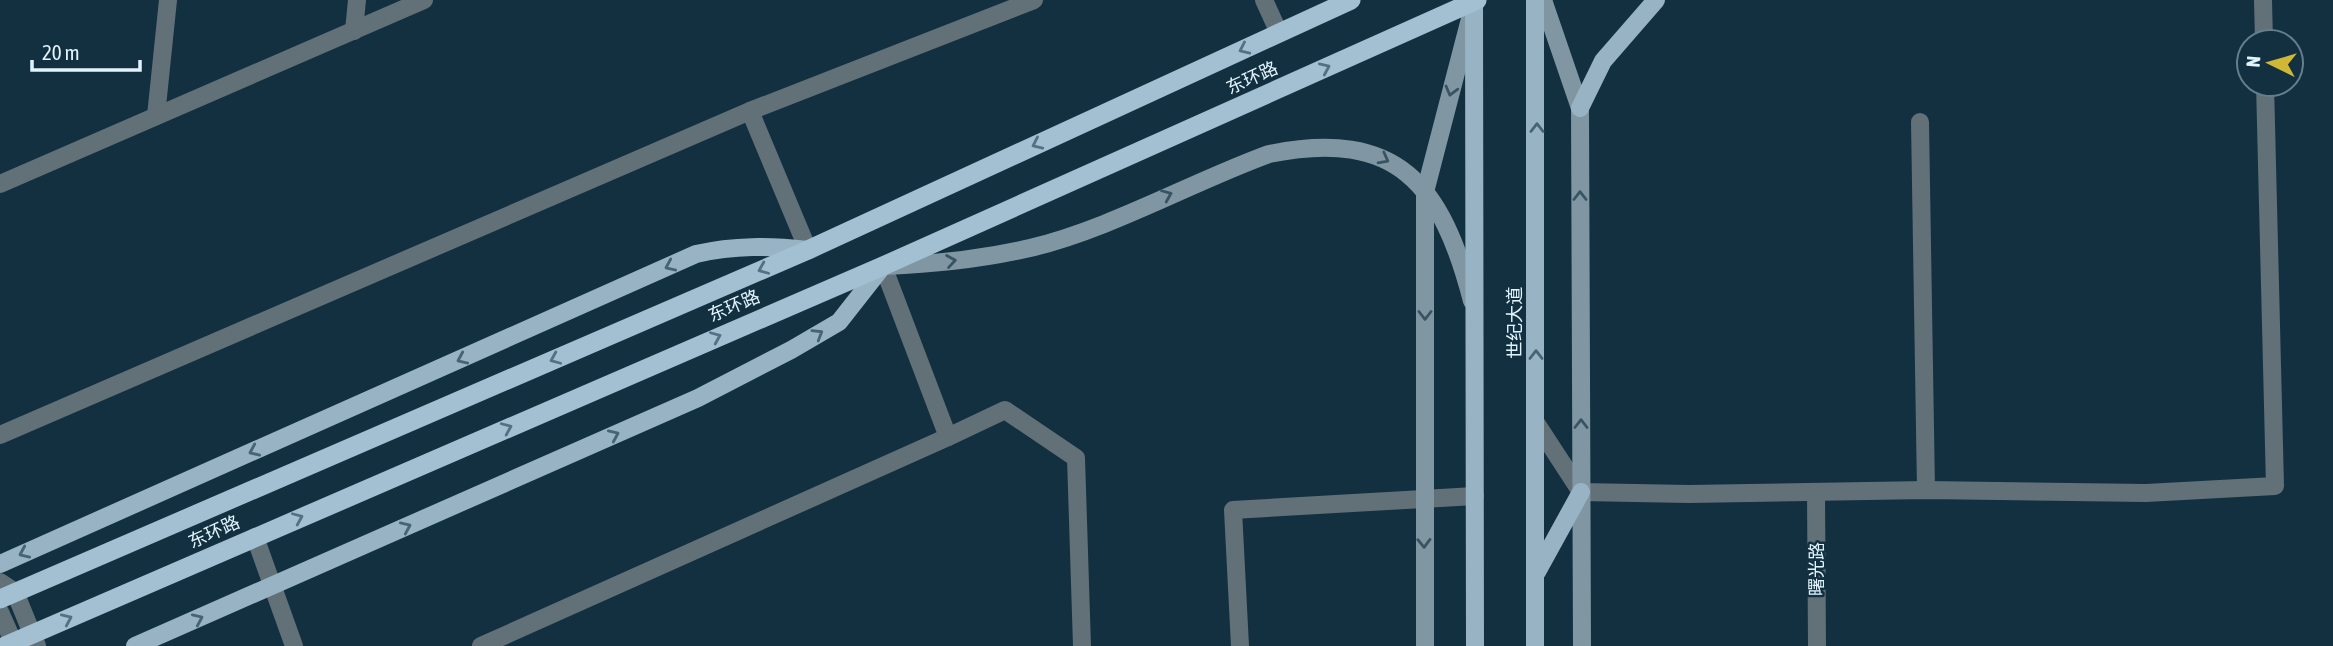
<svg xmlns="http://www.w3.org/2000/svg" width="2333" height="646" viewBox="0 0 2333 646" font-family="'Asap Condensed','Noto Sans SC',sans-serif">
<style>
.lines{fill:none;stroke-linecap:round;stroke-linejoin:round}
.service{stroke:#627078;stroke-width:18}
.minor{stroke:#627078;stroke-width:18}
.tertiary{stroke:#627078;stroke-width:18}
.secondary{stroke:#8096a3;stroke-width:18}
.primary{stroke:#97b3c4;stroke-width:18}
.trunk{stroke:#a2c0d2;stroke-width:19}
.oneway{stroke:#537182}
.oneway2{stroke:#385463}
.oneway3{stroke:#476475}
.labels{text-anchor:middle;stroke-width:5;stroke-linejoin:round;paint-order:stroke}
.street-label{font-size:18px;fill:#e2f3fd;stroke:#123040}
</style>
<rect width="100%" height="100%" fill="#123040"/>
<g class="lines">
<!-- service -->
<g class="service">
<path d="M354,31L357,0"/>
<path d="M750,111L808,250"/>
<path d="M156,116L168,0"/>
<path d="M1920,122L1926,490"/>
<path d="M948,437L1005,410L1076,458L1082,646"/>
<path d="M255,537L294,646"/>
<path d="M481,646L948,437L883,266"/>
<path d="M1240,646L1233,510L1475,496"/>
</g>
<!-- minor -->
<g class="minor">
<path d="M1264,0L1279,33"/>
<path d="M2263,0L2264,42"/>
<path d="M0,184L424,0"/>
<path d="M1536,423L1581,492L1689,494L1926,490L2146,493L2275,486L2265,84"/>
<path d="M0,435L750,111L1034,0"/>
<path d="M1816,492L1817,646"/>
</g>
<!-- tertiary -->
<g class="tertiary">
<path d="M0,582L15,592L37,646"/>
<path d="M0,612L15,646"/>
</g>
<!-- secondary -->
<g class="secondary">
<path d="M1543,0L1580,108L1582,646"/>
<path d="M886,266C934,264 983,259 1030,248C1110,229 1192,182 1269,154C1398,128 1442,185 1472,301"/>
<path d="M1425,646V192L1471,15"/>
</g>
<!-- primary -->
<g class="primary">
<path d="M1474,0L1475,646"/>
<path d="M1580,108L1603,61L1656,0"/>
<path d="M0,564L696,254C735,245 769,246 808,250"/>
<path d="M1537,572L1581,492"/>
<path d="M135,646L698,398L791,350L839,322L883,266"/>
<path d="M1535,646V0"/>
</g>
<!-- trunk -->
<g class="trunk">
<path d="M0,599L808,250L1351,0"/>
<path d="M5,646L883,266L1477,0"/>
</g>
</g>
<!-- one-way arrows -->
<defs><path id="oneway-chevron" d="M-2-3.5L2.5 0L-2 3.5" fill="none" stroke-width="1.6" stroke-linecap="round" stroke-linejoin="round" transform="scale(1.75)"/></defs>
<g class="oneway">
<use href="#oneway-chevron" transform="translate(1244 49) rotate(155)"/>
<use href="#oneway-chevron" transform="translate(1325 68) rotate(-24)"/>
<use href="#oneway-chevron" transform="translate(1037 144) rotate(155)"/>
<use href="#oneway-chevron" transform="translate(763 269) rotate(157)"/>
<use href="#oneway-chevron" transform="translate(716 337) rotate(-23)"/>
<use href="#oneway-chevron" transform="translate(555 359) rotate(157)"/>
<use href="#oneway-chevron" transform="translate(507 428) rotate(-23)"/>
<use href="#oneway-chevron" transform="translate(298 518) rotate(-23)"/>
<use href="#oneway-chevron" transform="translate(67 619) rotate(-24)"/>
</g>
<g class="oneway2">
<use href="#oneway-chevron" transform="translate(1451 91) rotate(105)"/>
<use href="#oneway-chevron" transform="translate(1384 159) rotate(28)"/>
<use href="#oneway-chevron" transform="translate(1167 195) rotate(-23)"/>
<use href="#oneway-chevron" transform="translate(1580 196) rotate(-90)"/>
<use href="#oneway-chevron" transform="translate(951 261) rotate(-9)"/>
<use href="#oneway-chevron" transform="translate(1425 315) rotate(90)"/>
<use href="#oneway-chevron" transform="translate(1581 424) rotate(-90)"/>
<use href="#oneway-chevron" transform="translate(1424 543) rotate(89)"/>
</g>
<g class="oneway3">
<use href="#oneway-chevron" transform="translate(1537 128) rotate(-90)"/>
<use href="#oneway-chevron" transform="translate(670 266) rotate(156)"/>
<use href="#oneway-chevron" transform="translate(818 334) rotate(-31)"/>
<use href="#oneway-chevron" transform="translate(1536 355) rotate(-90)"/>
<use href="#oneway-chevron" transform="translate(462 359) rotate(156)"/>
<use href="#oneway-chevron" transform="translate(614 435) rotate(-24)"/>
<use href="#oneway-chevron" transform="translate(254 451) rotate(156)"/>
<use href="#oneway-chevron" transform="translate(406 527) rotate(-24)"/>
<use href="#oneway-chevron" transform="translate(24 553) rotate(156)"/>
<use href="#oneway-chevron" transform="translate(198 619) rotate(-24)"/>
</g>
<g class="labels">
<!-- street labels -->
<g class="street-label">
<text transform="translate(1252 78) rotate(-24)" y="6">东环路</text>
<text transform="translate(734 306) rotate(-23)" y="6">东环路</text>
<text transform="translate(1515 323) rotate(-90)" y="6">世纪大道</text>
<text transform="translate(214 532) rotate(-24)" y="6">东环路</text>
<text transform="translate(1817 569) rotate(-90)" y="6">曙光路</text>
</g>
</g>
<!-- north arrow -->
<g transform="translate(2270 63) rotate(275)"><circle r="33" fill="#123040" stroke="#657e8c" stroke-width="2"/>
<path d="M0-5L12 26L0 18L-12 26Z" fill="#d0b736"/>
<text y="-10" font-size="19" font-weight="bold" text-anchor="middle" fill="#e2f3fd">N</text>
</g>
<!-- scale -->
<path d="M32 60v10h108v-10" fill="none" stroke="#e2f3fd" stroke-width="3.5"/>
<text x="42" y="60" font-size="21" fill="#e2f3fd" stroke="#123040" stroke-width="5" paint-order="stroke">20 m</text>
</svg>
